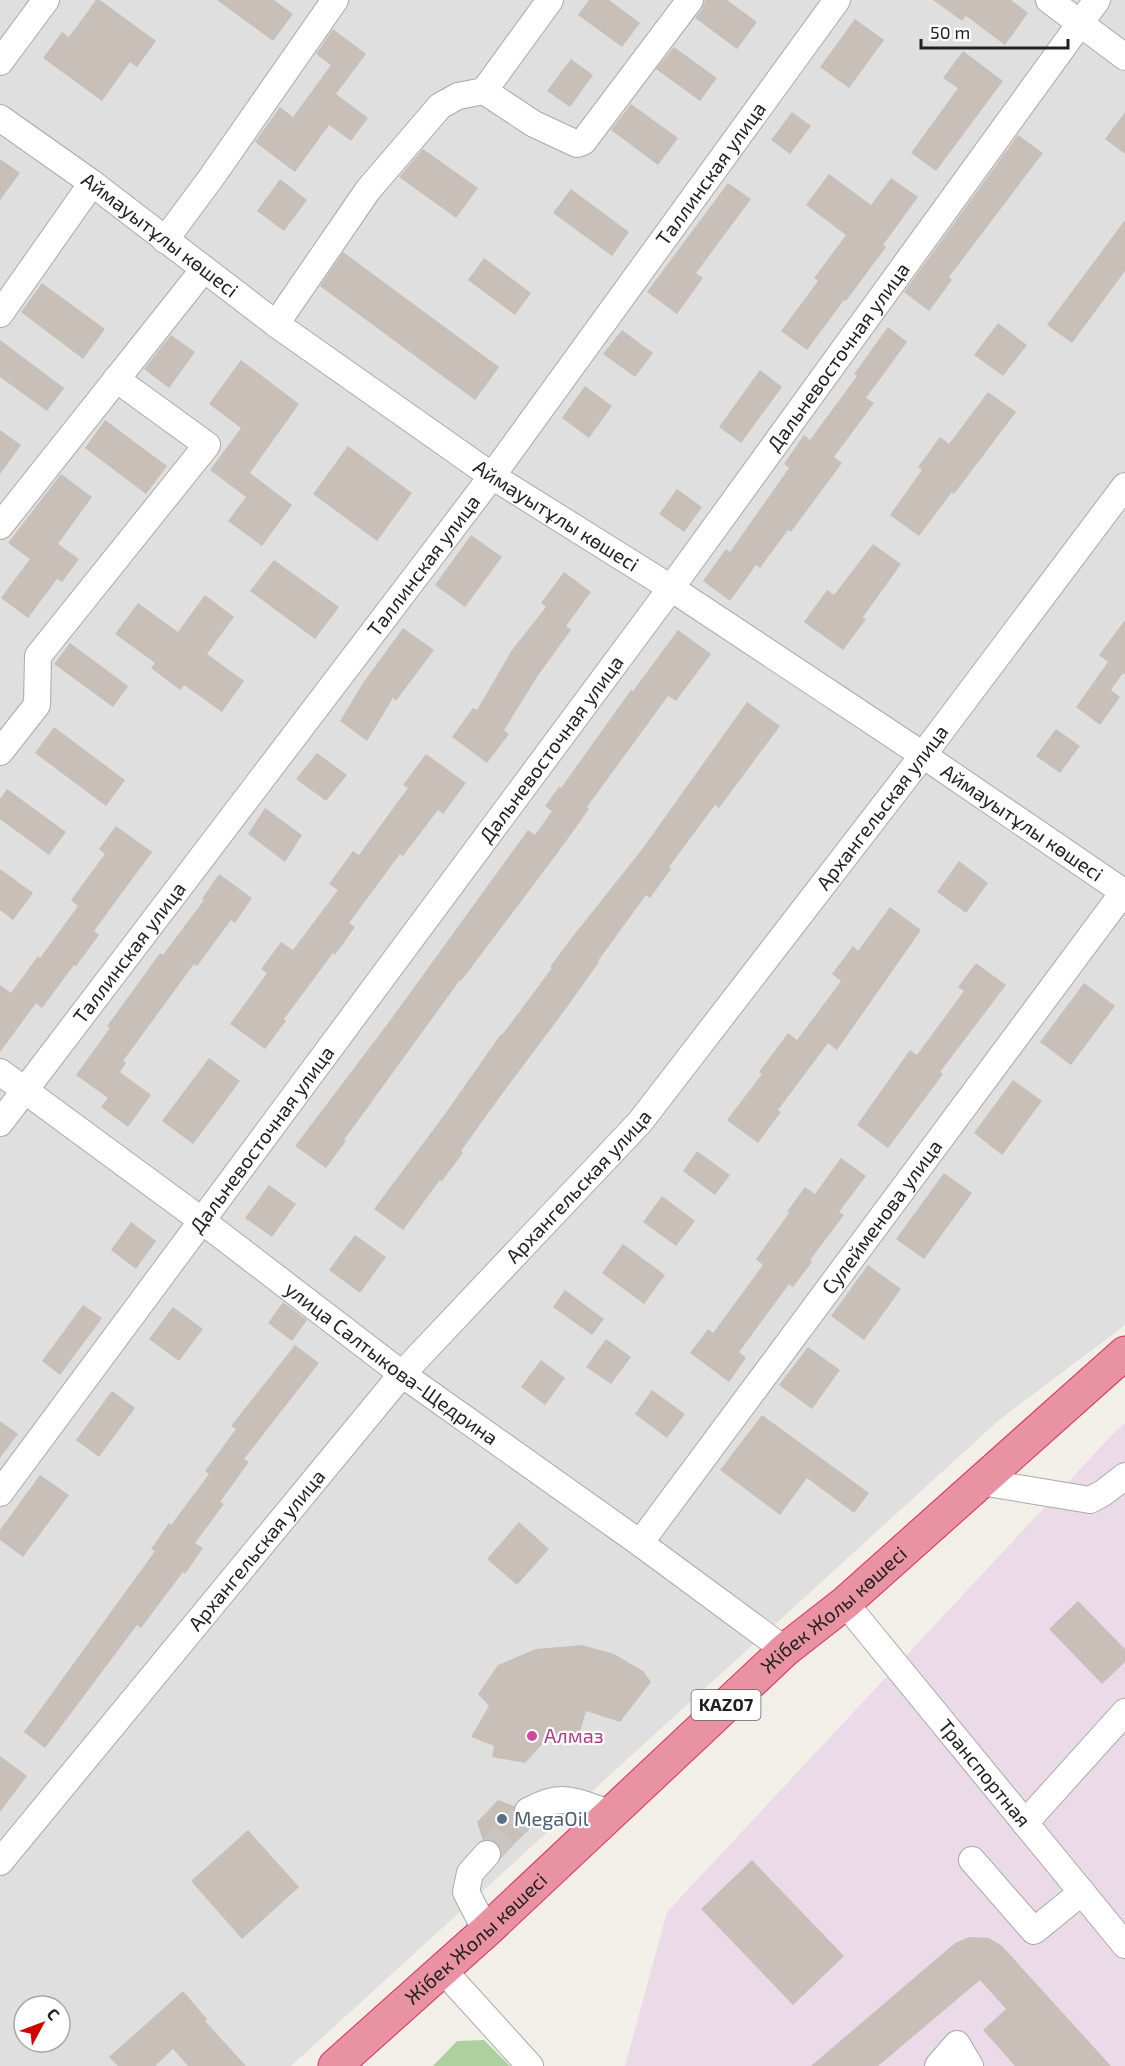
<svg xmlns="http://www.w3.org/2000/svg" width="1125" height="2066" viewBox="0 0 1125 2066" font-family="'Exo 2',sans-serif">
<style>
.residential{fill:#e0dfdf;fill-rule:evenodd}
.industrial{fill:#ebdbe8}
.forest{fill:#add19e}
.building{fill:#c7bfb8}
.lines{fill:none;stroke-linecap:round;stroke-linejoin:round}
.minor-tunnel{stroke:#c8c6c1;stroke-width:26;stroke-dasharray:26 13;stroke-linecap:butt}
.minor-casing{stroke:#a9a9a9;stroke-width:28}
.highway-casing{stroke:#dc2a67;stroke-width:35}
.minor{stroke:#fff;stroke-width:26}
.highway{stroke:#e892a2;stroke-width:33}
.hotel-dot{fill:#d1479c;stroke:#fff;stroke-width:2}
.service-dot{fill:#5c6f8a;stroke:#fff;stroke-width:2}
.labels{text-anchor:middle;stroke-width:4.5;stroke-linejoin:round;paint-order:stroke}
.shield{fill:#fff;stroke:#646464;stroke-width:1.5}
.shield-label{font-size:18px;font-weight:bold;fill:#222}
.street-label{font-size:20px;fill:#222;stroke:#fff}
.hotel-label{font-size:20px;fill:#b23c85;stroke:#fff;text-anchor:start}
.service-label{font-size:20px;fill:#4e5e75;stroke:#fff;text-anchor:start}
</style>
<rect width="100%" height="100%" fill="#f2efe9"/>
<!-- residential -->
<path class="residential" d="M0,0H1125V1325L999,1420L291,2066H0ZM24,2006H60V2042H24Z"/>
<!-- industrial -->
<path class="industrial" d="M1125,1423V2066H625L667,1912L1111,1436Z"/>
<!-- forest -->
<path class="forest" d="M484,2040L510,2066H433L457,2041Z"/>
<!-- building -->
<g class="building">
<path d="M96,0H100L156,41L137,67L130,62L102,101L43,58L62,32L69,37Z"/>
<path d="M217,0H274L293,14L273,41Z"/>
<path d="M589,0H609L640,23L622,47L578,15Z"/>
<path d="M705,0H727L757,22L737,49L695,18L702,9Z"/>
<path d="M933,0H1011L1028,13L1005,45L966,16L962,21Z"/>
<path d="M855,19L884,40L849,88L820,67Z"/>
<path d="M333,29L366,54L336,94L368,118L351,141L329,125L295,172L255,142L280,107L293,117L331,65L316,54Z"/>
<path d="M674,47L717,78L700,101L656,69Z"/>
<path d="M963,51L1003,81L936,171L911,153L958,88L943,78Z"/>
<path d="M571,59L593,75L570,107L547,91Z"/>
<path d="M631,104L678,138L658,165L611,130Z"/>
<path d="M792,112L811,126L790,154L771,140Z"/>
<path d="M1125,112V154L1105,139Z"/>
<path d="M1018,135L1043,153L949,277L952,280L929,311L904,292Z"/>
<path d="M423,149L478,188L456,218L399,177Z"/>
<path d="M0,159L20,173L0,200Z"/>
<path d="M829,174L871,205L891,178L918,197L883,245L886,247L846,301L844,300L807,350L781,331L818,281L814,278L846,235L806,205Z"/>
<path d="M280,179L307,200L284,231L257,211Z"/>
<path d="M728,183L751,199L696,273L703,278L677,314L647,292Z"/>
<path d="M571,189L629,232L612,256L553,213Z"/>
<path d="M1125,220V271L1072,343L1047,325Z"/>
<path d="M343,252L499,367L475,400L320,286Z"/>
<path d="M484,258L531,293L515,315L468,280Z"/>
<path d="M42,283L105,329L83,359L21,312Z"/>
<path d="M998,323L1027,345L1003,376L974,355Z"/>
<path d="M888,327L907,342L866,398L874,403L834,457L842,463L791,532L788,530L760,568L756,565L730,601L703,581L726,549L730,552L789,468L784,464L804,435L810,440L857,376L854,374Z"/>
<path d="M622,330L653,353L635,377L603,354Z"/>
<path d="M171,335L195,352L169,388L144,369Z"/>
<path d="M0,340L64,388L47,411L0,377Z"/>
<path d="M241,360L299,404L250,473L292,505L262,546L228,521L246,497L210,470L241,428L209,404Z"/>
<path d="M760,370L782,387L741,443L719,427Z"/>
<path d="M585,386L612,406L589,438L562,418Z"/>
<path d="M988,392L1016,412L954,494L952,492L919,536L890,515L922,470L918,467L940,437L949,444Z"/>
<path d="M105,420L167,466L146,494L85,448Z"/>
<path d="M0,430L21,445L0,474Z"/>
<path d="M348,446L412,493L377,541L313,494Z"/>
<path d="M61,474L92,497L58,544L79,559L62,582L57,579L28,618L1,598L30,559L8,543Z"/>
<path d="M677,489L702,507L684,532L659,514Z"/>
<path d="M471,535L502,557L465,607L435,585Z"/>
<path d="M873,544L901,564L863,617L866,619L843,650L804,622L827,590L834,595Z"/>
<path d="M274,560L339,607L315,639L250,591Z"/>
<path d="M564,572L591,592L566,626L571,630L539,674L504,730L509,734L487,763L452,737L473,708L477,710L512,650L546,607L541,603Z"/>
<path d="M205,595L234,617L207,654L244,681L222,712L184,685L180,690L151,668L155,663L115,634L138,603L178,632Z"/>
<path d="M1125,620V675L1123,673L1111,690L1120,697L1100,725L1076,707L1108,662L1099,655Z"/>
<path d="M403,628L434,650L396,701L393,698L367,741L340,721L363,683Z"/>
<path d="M678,630L711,654L676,701L668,696L587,807L589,809L556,855L461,981L460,980L344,1140L346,1141L326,1168L295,1146L389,1022L528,830L535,835L552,811L545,806L559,787L561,788L631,690L633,691Z"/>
<path d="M70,643L128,686L113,707L54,664Z"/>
<path d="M747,702L780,726L719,808L715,805L669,867L671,869L650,898L646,895L598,961L599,962L567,1007L496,1102L461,1151L463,1153L442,1181L440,1180L403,1230L374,1209L445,1114L501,1034L502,1035L552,968L550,967L570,940L643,848Z"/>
<path d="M54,727L125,780L106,806L35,753Z"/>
<path d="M1056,729L1080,746L1060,773L1036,756Z"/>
<path d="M317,753L347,775L326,801L296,779Z"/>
<path d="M426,754L466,783L443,814L438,810L403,856L400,854L349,923L355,927L335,955L333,953L284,1019L286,1021L265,1049L230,1024L267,973L261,969L281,942L293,950L338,890L329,884L353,851L359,855L408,788L403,785Z"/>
<path d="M7,789L66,832L49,855L0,819V799Z"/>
<path d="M265,808L302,835L285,862L248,834Z"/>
<path d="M116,826L152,852L94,931L99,935L76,966L74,965L42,1008L36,1003L0,1052V985L11,993L38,956L40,958L78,906L71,900L105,854L99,849Z"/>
<path d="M959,861L988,883L966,913L937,892Z"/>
<path d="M0,869L33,893L13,920L0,910Z"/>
<path d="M219,874L252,898L235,923L231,920L197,966L194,964L123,1061L126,1063L120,1072L151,1095L128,1127L101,1107L108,1098L76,1075L110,1028L107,1026L137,985L160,953L163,955L204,900L202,899Z"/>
<path d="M890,907L921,930L837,1050L828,1043L778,1110L781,1112L758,1143L727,1120L762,1074L759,1072L788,1033L797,1040L841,981L832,974L853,946L858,951Z"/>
<path d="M976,963L1006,985L940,1072L943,1074L888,1148L857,1125L910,1050L917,1055L964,991L958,987Z"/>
<path d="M1084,983L1115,1006L1071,1065L1040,1042Z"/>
<path d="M209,1058L240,1081L193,1144L162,1121Z"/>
<path d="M1013,1080L1042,1101L1002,1155L974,1133Z"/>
<path d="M697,1151L730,1175L715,1195L683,1171Z"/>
<path d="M841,1158L866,1176L839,1212L844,1215L810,1260L812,1262L793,1287L789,1284L739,1352L746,1358L729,1382L690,1353L708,1329L713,1333L763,1265L756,1259L789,1213L787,1212L805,1187L815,1194Z"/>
<path d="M944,1173L972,1193L924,1259L896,1239Z"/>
<path d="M269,1185L296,1204L272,1237L245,1218Z"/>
<path d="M662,1196L695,1221L676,1246L643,1222Z"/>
<path d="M131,1222L156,1241L136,1269L111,1250Z"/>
<path d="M355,1235L386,1257L360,1293L329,1270Z"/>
<path d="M623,1244L665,1275L644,1304L602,1273Z"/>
<path d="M868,1265L901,1289L864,1340L831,1316Z"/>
<path d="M565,1290L604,1319L592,1335L553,1307Z"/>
<path d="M283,1302L307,1320L292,1341L268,1323Z"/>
<path d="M83,1305L102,1318L60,1375L42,1361Z"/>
<path d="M173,1307L203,1329L179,1361L149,1339Z"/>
<path d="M606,1339L631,1357L611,1384L586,1367Z"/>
<path d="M295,1345L319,1363L244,1459L249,1462L220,1502L224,1504L195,1543L203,1548L185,1574L183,1572L141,1628L137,1625L45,1748L24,1732L155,1551L151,1549L169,1523L171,1525L209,1474L205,1471L236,1429L231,1426Z"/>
<path d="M808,1347L840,1370L812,1409L779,1385Z"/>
<path d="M541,1360L565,1378L545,1405L521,1387Z"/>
<path d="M652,1390L685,1414L667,1438L635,1414Z"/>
<path d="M112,1391L135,1408L99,1457L76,1440Z"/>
<path d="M762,1415L869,1493L854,1513L807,1478L780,1515L720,1470Z"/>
<path d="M0,1421L18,1434L0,1458Z"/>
<path d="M40,1475L69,1495L23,1557L0,1540V1530Z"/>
<path d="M519,1522L549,1549L517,1585L487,1559Z"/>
<path d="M1078,1601L1125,1649V1662L1102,1684L1049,1629Z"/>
<path d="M582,1645L614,1654L643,1671L651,1682L620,1722L586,1711L577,1742L547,1739L525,1763L492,1757L494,1746L471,1737L489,1706L478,1694L498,1665L536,1649Z"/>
<path d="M0,1756L27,1776L0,1812Z"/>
<path d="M498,1800L514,1806L513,1811L515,1818L520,1824L529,1826V1830L502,1855L501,1849L497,1842L489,1839L483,1840L477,1822Z"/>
<path d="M248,1830L299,1887L242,1939L191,1881Z"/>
<path d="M752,1860L844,1956L793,2005L701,1909Z"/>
<path d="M969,1937L989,1938L1002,1946L1111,2066H1015L983,2030L1006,2009L980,1980L878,2066H811L955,1943Z"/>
<path d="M183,1991L207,2019L205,2021L246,2066H188L173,2049L155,2066H118L109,2057Z"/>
</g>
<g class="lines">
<!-- minor-tunnel -->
<path class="minor-tunnel" d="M487,1854L528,1811"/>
<defs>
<g id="minor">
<path d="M550,0L484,91L534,124L577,144L583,142L690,0"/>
<path d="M1049,0L1125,57"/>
<path d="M0,62L46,0"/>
<path id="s1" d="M0,118L92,183L276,324L492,476L671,588L923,755L1125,893"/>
<path d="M165,240L211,178L335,0"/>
<path d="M0,314L92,183"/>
<path d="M276,324L368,190L440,106L458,96L484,91"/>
<path d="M0,526L204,269"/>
<path d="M0,752L37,705L38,656L207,445L116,379"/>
<path id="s2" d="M0,1072L201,1220L402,1374L640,1543L785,1650"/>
<path id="s3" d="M0,1123L492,476L837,0"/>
<path d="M981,1482L1090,1500L1103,1493L1125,1476"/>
<path id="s4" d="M0,1493L671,588L1097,0"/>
<path id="s5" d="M640,1543L1125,890"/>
<path id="s6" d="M845,1603L1125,1945"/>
<path d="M528,1811C563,1791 574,1802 610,1813"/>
<path d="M1025,1823L1125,1712"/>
<path d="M972,1860L1034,1931L1082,1892"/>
<path id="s7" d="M0,1862L402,1374L640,1122L923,755L1125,486"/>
<path d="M486,1931L466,1892L470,1873L487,1854"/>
<path d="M442,1969L530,2066"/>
<path d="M938,2066L957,2044L970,2066"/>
</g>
<g id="highway">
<path id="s8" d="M335,2066L486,1931L785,1650L845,1603L1125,1353"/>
</g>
</defs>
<!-- minor casing -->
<use href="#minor" class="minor-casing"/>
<!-- highway casing -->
<use href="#highway" class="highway-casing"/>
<!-- minor -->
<use href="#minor" class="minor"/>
<!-- highway -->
<use href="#highway" class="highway"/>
</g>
<!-- markers -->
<circle class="hotel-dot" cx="532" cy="1736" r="6"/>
<circle class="service-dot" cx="502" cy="1819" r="6"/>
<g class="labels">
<!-- shield labels -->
<rect class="shield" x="691.5" y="1690" width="69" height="30" rx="4.5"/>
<g class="shield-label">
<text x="726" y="1711">KAZ07</text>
</g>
<!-- street labels -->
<g class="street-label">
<text dy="7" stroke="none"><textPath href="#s3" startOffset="1186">Таллинская улица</textPath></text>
<text dy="7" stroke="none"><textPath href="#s1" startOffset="198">Аймауытұлы көшесі</textPath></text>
<text dy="7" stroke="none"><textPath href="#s4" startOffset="1412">Дальневосточная улица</textPath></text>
<text dy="7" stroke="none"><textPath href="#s1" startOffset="684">Аймауытұлы көшесі</textPath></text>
<text dy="7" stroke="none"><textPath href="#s3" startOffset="700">Таллинская улица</textPath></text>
<text dy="7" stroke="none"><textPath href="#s4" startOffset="926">Дальневосточная улица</textPath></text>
<text dy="7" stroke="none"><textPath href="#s7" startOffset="1376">Архангельская улица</textPath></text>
<text dy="7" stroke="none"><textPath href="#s1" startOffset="1242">Аймауытұлы көшесі</textPath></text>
<text dy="7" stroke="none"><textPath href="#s3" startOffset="214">Таллинская улица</textPath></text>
<text dy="7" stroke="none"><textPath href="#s4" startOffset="440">Дальневосточная улица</textPath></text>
<text dy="7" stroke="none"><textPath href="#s7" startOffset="890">Архангельская улица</textPath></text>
<text dy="7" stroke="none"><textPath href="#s5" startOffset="406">Сулейменова улица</textPath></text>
<text dy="7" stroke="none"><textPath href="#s2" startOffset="488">улица Салтыкова-Щедрина</textPath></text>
<text dy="7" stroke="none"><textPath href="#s7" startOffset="404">Архангельская улица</textPath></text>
<text dy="7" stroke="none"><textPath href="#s8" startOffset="676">Жібек Жолы көшесі</textPath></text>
<text dy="7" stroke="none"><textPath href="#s6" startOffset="220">Транспортная</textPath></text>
<text dy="7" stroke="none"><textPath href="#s8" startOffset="190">Жібек Жолы көшесі</textPath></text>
</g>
<!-- hotel labels -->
<g class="hotel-label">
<text x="544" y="1743">Алмаз</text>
</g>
<!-- service labels -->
<g class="service-label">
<text x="514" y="1826">MegaOil</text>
</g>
</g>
<!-- north arrow -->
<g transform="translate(42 2024) rotate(49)"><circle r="28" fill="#ffffff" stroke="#a7a7a7" stroke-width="1.5"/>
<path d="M0-4.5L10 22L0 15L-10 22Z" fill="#d40000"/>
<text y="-9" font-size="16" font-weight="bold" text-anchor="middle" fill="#222222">С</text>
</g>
<!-- scale -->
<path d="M921 39v9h147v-9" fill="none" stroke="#222222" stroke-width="3"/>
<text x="930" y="39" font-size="18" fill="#222222" stroke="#ffffff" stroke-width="4.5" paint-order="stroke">50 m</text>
</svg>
